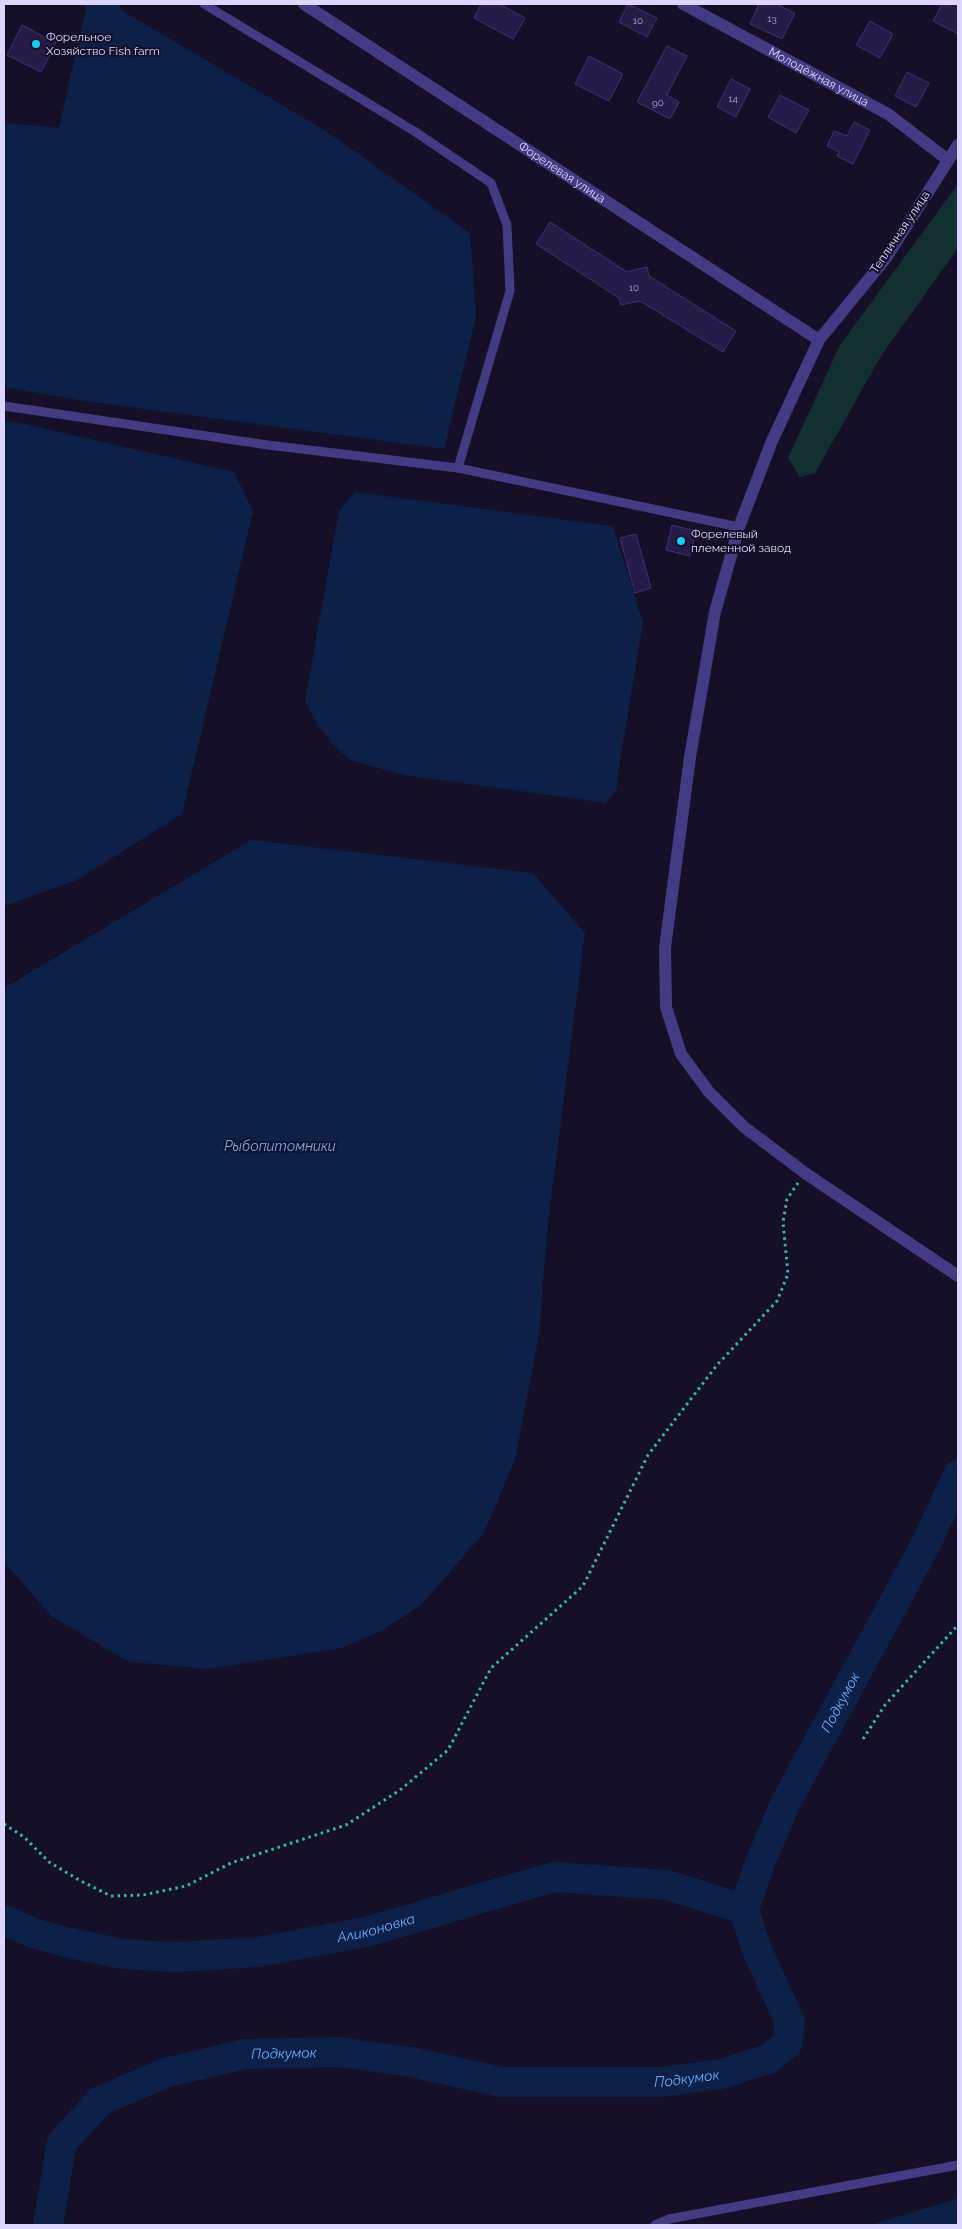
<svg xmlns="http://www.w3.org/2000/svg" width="962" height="2229" viewBox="0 0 962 2229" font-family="Raleway,sans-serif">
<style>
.green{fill:#133031}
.water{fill:#0d2048}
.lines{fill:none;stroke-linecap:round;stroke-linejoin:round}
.river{stroke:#0d2048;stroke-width:30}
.building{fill:#271c47;stroke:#402f73}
.path{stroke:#31b7b7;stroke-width:3;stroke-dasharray:2.5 4;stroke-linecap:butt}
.lane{stroke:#433c85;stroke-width:9}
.street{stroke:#433c85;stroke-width:12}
.poi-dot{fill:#06d4fb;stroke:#151027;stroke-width:2}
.labels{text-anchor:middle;stroke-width:4;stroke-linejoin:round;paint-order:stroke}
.number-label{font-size:10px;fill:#b0a8d0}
.poi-label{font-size:12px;fill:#ddd6fe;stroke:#151027;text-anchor:start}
.street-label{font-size:12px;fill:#ddd6fe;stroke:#151027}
.water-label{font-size:14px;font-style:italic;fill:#66aefd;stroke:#151027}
</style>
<rect width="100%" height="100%" fill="#151027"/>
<!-- green -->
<path class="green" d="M958,184V248L881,356L815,473L800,477L788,458L840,345Z"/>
<!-- water -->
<g class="water">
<path d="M87,4H119L121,10L326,131L470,233L476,317L444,449L84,401L4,387V123L59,128Z"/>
<path d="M4,421L20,423L234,472L253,511L182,814L77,880L4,906Z"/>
<path d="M355,492L613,526L643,623L618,772L617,789L606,803L404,775L350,760L333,745L317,724L305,701L339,511Z"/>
<path d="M251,840L533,873L585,933L548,1222L539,1334L515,1460L484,1533L421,1605L381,1631L341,1648L209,1669L129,1662L51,1616L4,1562V988Z"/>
<path d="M958,2198V2225H870L947,2202Z"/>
</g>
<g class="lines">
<!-- river -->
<g class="river">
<path id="s1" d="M4,1920L33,1933L70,1943L123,1954L176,1957L258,1952L366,1932L554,1877L667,1885L744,1909"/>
<path id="s2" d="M48,2225L62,2142L100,2101L165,2073L245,2054L339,2052L411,2062L501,2082H661L721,2074L768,2059L787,2044L790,2022L756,1948L744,1909L760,1863L785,1804L927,1542L958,1475"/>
</g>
</g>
<!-- building -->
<g class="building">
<path d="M481,4H499L525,18L513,39L474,18Z"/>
<path d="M628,4L657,18L647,37L619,22Z"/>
<path d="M759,4H776L795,13L782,39L750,24Z"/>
<path d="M942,4H958V34L933,21Z"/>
<path d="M870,21L893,34L880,58L856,45Z"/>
<path d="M22,25L56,43L41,72L7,55Z"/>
<path d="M667,46L687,56L667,95L679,102L670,119L637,102Z"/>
<path d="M589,56L623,74L609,101L575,84Z"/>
<path d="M907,72L929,83L916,107L895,96Z"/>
<path d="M731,79L750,89L736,117L717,107Z"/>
<path d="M780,95L809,110L796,133L768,117Z"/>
<path d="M854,122L870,130L853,164L837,156L839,152L827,146L834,131L847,136Z"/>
<path d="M550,222L627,272L647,267L649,276L736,331L723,352L640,301L621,305L619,298L536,244Z"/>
<path d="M672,525L696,531L690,556L666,550Z"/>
<path d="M636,534L651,588L635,593L620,538Z"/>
</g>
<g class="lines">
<!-- path -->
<g class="path">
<path d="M863,1739L885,1705L958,1625"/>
<path d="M4,1824L24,1837L49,1862L79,1880L111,1896L143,1895L186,1886L231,1863L346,1825L400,1790L448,1750L491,1668L583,1586L648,1455L717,1365L777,1301L788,1274L783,1222L787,1199L798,1183"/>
</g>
<!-- lane -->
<g class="lane">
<path d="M204,4L414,131L491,183L507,225L510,291L458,468L739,527"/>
<path d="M4,406L268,445L458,468"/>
<path d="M655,2225L669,2219L958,2165"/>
</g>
<!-- street -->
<g class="street">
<path id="s3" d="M304,4L819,340"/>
<path id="s4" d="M683,4L888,114L948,160"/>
<path d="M958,145L886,258L819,340L772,441L739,527L715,612L690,757L665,948L666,1007L681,1054L709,1092L744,1127L805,1173L958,1276"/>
</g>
</g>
<!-- markers -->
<g class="poi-dot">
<circle cx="36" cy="44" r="5"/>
<circle cx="681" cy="541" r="5"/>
</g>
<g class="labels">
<!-- number labels -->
<g class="number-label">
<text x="772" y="22">13</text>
<text x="638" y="24">10</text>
<text x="733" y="102">14</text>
<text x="658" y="106">90</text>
<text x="634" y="291">10</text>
</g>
<!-- poi labels -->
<g class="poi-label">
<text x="46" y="41">Форельное<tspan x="46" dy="14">Хозяйство Fish farm</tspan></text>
<text x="691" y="538">Форелевый<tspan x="691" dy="14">племенной завод</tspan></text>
</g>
<!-- street labels -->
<g class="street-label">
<text dy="4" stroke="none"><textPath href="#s4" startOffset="154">Молодёжная улица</textPath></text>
<text dy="4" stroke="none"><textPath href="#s3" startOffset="308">Форелевая улица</textPath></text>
<text transform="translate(900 232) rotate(-56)" y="4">Тепличная улица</text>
</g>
<!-- water labels -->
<g class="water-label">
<text x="280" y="1151">Рыбопитомники</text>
<text dy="5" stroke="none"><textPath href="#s2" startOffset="1219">Подкумок</textPath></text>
<text dy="5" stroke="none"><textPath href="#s1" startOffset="380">Аликоновка</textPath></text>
<text dy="5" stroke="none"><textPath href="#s2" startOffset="332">Подкумок</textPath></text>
<text dy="5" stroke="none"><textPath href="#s2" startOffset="738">Подкумок</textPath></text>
</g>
</g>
<!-- border -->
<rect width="962" height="2229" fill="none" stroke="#ddd6fe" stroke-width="10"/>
</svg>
